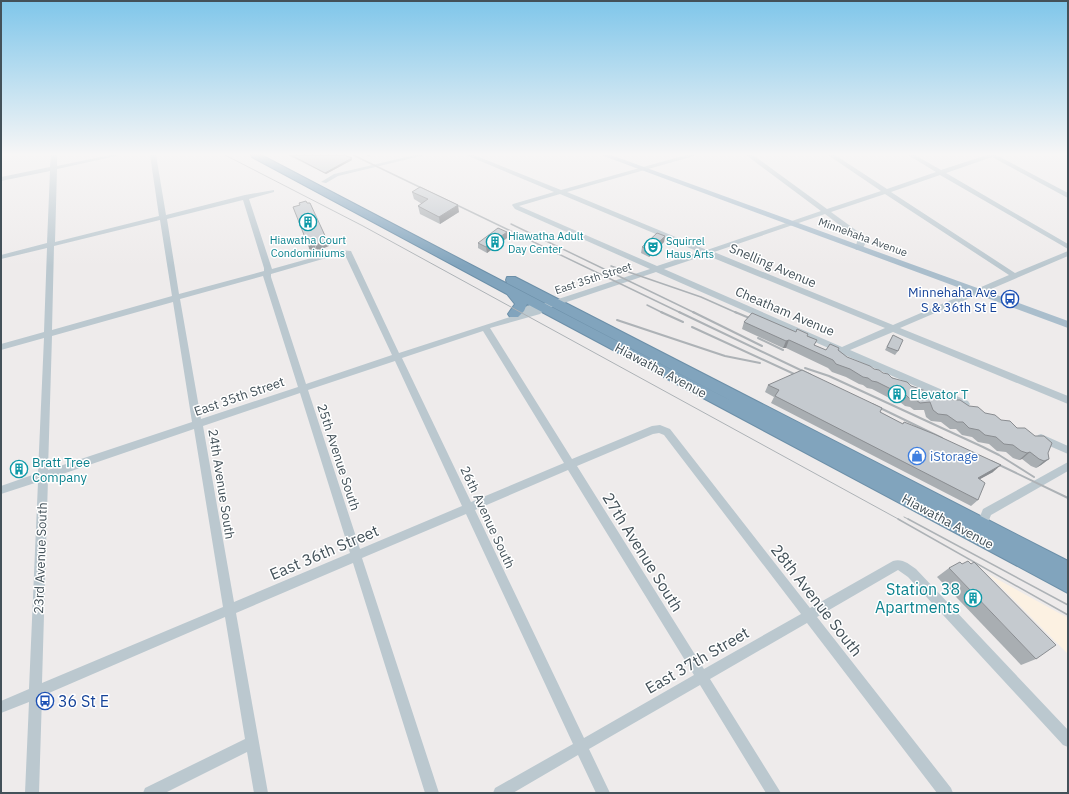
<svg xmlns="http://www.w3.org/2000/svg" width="1069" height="794" viewBox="0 0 1069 794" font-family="'IBM Plex Sans',sans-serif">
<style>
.commercial{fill:#fcf1e2}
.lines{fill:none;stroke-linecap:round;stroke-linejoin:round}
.highway-casing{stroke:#6c8fa8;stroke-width:2}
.minor{fill:#bbc8cf;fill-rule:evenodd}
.major{fill:#aabecc;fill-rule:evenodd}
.highway{fill:#81a4bd;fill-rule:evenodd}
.tram-far1{stroke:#adb2b6;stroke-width:1}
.tram{stroke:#adb2b6;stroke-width:1.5}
.rail-far1{stroke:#adb2b6;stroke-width:1.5}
.rail{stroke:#adb2b6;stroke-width:2}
.wall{fill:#a9aeb2}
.shaded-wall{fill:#8a8d91}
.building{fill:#c5cacf;stroke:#8a8d91}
.labels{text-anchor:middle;stroke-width:3;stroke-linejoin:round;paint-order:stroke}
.far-culture-label{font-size:11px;fill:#0d838f;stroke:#fff;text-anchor:start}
.far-street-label{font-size:11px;fill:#435159;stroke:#fff}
.street-label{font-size:13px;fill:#435159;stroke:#fff}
.transit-label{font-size:13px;fill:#164399;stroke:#fff;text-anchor:end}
.culture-label{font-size:13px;fill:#0d838f;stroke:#fff;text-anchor:start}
.shop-label{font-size:13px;fill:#366cbe;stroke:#fff;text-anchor:start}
.near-street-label{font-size:16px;fill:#435159;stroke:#fff}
.near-culture-label{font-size:16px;fill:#0d838f;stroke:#fff;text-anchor:end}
.near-transit-label{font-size:16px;fill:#164399;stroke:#fff;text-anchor:start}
</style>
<rect width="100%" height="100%" fill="#eeebeb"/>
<!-- commercial -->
<path class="commercial" d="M988,574L1068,618V654Z"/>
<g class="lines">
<defs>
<path id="highway" d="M251,155H261L739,405L507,283L506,280L507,277H515L1068,561V593L527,304L524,311L518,317H510L508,314L515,304L507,294L252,157Z"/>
</defs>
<!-- highway casing -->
<use href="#highway" class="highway-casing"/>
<!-- minor -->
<g class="minor">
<path d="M51,155H57V166L110,155H121L57,169L55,242L159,216L150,155H156L166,215L245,195L274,190V192L249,199L272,269L340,250L351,251L399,353L516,315L513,313L514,311L530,305L543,304L650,269L515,209L512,205L513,204L554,192L466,155H474L561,190L686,155H695L694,156L567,192L707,250L821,211L746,155H753L827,209L881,191L828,155H835L887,189L936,172L908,155H915L941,170L987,155H996L1068,193V198L1066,197L992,157L946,173L1068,244V249L940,175L891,192L1015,273L1068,251V256L900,328L1068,396V404L893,332L850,350L968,401L970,404L968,407L965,408L656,272L546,309L540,314L490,328L572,459L652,426L660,425L670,429L810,608L893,561C902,558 909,564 916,569L1068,730V747L1063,745L908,577L898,570L817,617L951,788L953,793H937L807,623L710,679L781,793H766L700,685L589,749L610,793H596L578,755L513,793H493L495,788L573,744L466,514L362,558L439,793H425L353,563L236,613L268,793H254L247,752L165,793H143L145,788L245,739L225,617L42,696L39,793H25L29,702L1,713V701L29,689L38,482L1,494V486L38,473L44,338L1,350V344L44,332L47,248L1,259V255L47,243L50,171L1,181V177L50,167ZM560,194L699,252L657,266L519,206ZM885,194L1009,275L893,325L714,252L825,214L858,239L855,248L856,250H862L866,242L864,236L831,212ZM243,200L264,268V271L179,294L167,219ZM160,220L172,296L52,330L54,246ZM340,254L345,255L392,355L306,384L271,277V274ZM706,255L885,328L842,347L664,269ZM263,276L298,387L201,419L180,299ZM173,302L192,422L48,470L52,336ZM483,331L564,463L471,502L402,358ZM395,361L462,506L360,549L308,390ZM300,393L350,553L234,602L203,426ZM194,429L223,607L42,683L48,479ZM659,433L664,435L801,614L704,669L577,466L653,434ZM568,470L694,675L584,738L475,510Z"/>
<path d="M415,155H425L338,176L326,183L321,182L334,174Z"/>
<path d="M1064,155H1068V157L1065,156Z"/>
<path d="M1041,434L1068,446V454L1038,441L1036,438L1038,435Z"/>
<path d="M1068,462V471L991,515L986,527L982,529L978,527L977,524L983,509Z"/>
</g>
<!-- major -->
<path class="major" d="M601,155H611L1068,321V328Z"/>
<!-- highway -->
<use href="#highway" class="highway"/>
<!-- tram-far1 -->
<g class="tram-far1">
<path d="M225,155L363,226L900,520"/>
<path d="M904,517L910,520"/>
</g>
<!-- tram -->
<g class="tram">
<path d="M898,519L1068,615"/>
<path d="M908,519L1068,605"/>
</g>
<!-- rail-far1 -->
<g class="rail-far1">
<path d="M353,155L681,313"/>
<path d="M367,155L370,156"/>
<path d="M511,224L695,313"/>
<path d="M611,266L701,297L737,313"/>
<path d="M647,305L663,313"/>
</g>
<!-- rail -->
<g class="rail">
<path d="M661,312L683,322"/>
<path d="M679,312L811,375"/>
<path d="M693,312L762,346"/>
<path d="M735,312L759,322"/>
<path d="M617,320L725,356L760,363"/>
<path d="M692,327L805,379"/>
<path d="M758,338L783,350"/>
<path d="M805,368L829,376L983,447L999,455L1034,477"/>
<path d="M872,404L942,438"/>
<path d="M991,461L1068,498"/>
</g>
</g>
<!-- wall -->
<g class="wall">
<path d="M288,155H344L352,158V160L326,174Z"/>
<path d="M412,192L459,212L440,224L420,214L418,206L422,204L414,199Z"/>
<path d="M665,236L664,242L649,257L641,253L642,247Z"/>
<path d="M507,238L487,253L478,248V243Z"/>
<path d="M744,322L796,332L808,336L817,340L814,345L826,350H838L847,357L911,386L932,399L953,400L985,413L1001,420L1048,453L1049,459L1041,465L1036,468L1031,466L1022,459L1019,460L1013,458L1006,452L997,451L989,444L978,442L972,437L962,435L956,429H950L941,422L931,421L926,417L924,410H914L910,407L905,406L900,402L895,401L872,389L867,388L863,385L859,384L846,377L832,372L828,368L786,348H783L742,329Z"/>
<path d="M893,335L898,351L895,355L885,350Z"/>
<path d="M768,385L880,412L993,472L980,479L978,500L971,506L771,403L774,397L765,392Z"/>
<path d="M949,568L1036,659L1021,665L937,577Z"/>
</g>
<!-- shaded-wall -->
<g class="shaded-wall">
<path d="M352,158V160L326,174L325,173Z"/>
<path d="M458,205L459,212L440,224L439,217Z"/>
<path d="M507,232V238L487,253L486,247Z"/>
<path d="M665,236L664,242L649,257L650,251Z"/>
<path d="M327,240L329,246L317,251L315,245Z"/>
<path d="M314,243L316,249L310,251L308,245Z"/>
<path d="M789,340L786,348H783L786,341Z"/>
<path d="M1030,452L1022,459L1019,460L1027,453Z"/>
<path d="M1049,459L1041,465L1036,468L1044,461Z"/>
<path d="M20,463L22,465L21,471L16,473L14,471Z"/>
<path d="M1001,465L993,472L971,484L978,478Z"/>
</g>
<!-- building -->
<g class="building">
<path d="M291,155H344L352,158L325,173Z"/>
<path d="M420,187L458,205L439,217L418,206L428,199L412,192Z"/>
<path d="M306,201L307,203H310L327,240L315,245L314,243L308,245L293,207L300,205L299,203Z"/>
<path d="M498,228L507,232L486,247L478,243Z"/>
<path d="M657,233L665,236L650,251L642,247Z"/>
<path d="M752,313L796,332L797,329L808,334L807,336L817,340L814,345L826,350L830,344L839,348L838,350L847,357L870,366L874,369L879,370L883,373L888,374L892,378L907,382L911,386L926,391L932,399L939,393L946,394L953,400H960L969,406L978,407L985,413L995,415L1001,420L1010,421L1017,428H1025L1035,436H1044L1052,443L1048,453L1049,459L1044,461L1039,459L1030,452L1027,453L1021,451L1013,445L1004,444L996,437L985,435L979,430L969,428L963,422H957L947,415L938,414L933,410L930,402L920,403L916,400L910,399L906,395L901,394L877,382L872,381L868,378L863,377L850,369L836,364L833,360L789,340L786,341L744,322Z"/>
<path d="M893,335L903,340L898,351L887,347Z"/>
<path d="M802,370L882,408L880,412L903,424L904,422L934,434L1001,465L978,478L985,483L978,500L775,396L779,390L768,385Z"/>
<path d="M20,463L19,469L14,471V465Z"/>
<path d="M968,561L971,564L974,562L1056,645L1036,659L949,568L960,562L962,564Z"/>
</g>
<!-- sky -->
<linearGradient id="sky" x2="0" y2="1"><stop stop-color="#7fc6ea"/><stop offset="0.58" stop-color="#f7f6f6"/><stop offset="1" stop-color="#f7f6f6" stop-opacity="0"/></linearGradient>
<rect width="1069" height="266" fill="url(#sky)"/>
<!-- icons -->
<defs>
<symbol id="building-ring" viewBox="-11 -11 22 22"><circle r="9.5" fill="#fff" stroke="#0f9aa8" stroke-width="1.5"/><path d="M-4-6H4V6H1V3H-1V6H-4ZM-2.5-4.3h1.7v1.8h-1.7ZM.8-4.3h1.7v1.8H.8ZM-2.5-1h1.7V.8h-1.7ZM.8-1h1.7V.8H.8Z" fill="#0f9aa8"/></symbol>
<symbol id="theatre-ring" viewBox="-11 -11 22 22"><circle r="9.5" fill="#fff" stroke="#0f9aa8" stroke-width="1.5"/><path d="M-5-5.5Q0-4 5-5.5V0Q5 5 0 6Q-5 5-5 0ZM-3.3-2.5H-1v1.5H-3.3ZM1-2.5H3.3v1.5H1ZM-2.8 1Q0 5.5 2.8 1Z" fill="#0f9aa8"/></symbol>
<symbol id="bus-ring" viewBox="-11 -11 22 22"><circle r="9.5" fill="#fff" stroke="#1a4fb4" stroke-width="1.5"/><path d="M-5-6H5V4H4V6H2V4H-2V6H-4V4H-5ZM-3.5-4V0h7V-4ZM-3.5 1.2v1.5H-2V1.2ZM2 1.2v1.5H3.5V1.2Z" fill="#1a4fb4"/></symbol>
<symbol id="shop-ring" viewBox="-11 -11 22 22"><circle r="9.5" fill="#fff" stroke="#3f7fe0" stroke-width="1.5"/><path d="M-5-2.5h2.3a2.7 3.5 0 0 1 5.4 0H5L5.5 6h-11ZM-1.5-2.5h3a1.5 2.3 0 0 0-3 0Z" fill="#3f7fe0"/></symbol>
</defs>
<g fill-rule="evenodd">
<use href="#building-ring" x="298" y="212" width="20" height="20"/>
<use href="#building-ring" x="485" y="232" width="20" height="20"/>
<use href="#theatre-ring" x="643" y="237" width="20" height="20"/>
<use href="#bus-ring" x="1000" y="289" width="20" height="20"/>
<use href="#building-ring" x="887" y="384" width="20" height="20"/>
<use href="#shop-ring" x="907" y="446" width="20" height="20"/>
<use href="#building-ring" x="9" y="459" width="20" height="20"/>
<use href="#building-ring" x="963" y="588" width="20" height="20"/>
<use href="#bus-ring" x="35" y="691" width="20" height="20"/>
</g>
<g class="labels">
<!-- far-culture labels -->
<g class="far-culture-label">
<text x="508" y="240">Hiawatha Adult<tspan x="508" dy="13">Day Center</tspan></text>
<text x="308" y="244" text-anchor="middle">Hiawatha Court<tspan x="308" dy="13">Condominiums</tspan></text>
<text x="666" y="245">Squirrel<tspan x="666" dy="13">Haus Arts</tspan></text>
</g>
<!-- far-street labels -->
<g class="far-street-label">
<text transform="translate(863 237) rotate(20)" y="4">Minnehaha Avenue</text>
<text transform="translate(593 278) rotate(-18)" y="4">East 35th Street</text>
</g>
<!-- street labels -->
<g class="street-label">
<text transform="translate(773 265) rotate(23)" y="5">Snelling Avenue</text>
<text transform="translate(785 311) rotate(23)" y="5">Cheatham Avenue</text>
<text transform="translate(661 370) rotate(28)" y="5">Hiawatha Avenue</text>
<text transform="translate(239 396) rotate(-19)" y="5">East 35th Street</text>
<text transform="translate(339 457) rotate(72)" y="5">25th Avenue South</text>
<text transform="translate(222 484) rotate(81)" y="5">24th Avenue South</text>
<text transform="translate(488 517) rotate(65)" y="5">26th Avenue South</text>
<text transform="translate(948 521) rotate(28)" y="5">Hiawatha Avenue</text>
<text transform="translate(40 558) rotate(-88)" y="5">23rd Avenue South</text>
</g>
<!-- transit labels -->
<g class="transit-label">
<text x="997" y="297">Minnehaha Ave<tspan x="997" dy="15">S &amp; 36th St E</tspan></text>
</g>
<!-- culture labels -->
<g class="culture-label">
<text x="910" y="399">Elevator T</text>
<text x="32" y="467">Bratt Tree<tspan x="32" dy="15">Company</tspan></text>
</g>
<!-- shop labels -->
<g class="shop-label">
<text x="930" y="461">iStorage</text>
</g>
<!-- near-street labels -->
<g class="near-street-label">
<text transform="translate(324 552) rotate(-23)" y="6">East 36th Street</text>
<text transform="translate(643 552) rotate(58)" y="6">27th Avenue South</text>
<text transform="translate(817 600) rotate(52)" y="6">28th Avenue South</text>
<text transform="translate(697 660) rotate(-30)" y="6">East 37th Street</text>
</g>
<!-- near-culture labels -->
<g class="near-culture-label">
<text x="960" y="595">Station 38<tspan x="960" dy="18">Apartments</tspan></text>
</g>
<!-- near-transit labels -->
<g class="near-transit-label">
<text x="58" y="707">36 St E</text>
</g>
</g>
<!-- border -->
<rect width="1069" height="794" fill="none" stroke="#435159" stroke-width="4"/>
</svg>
